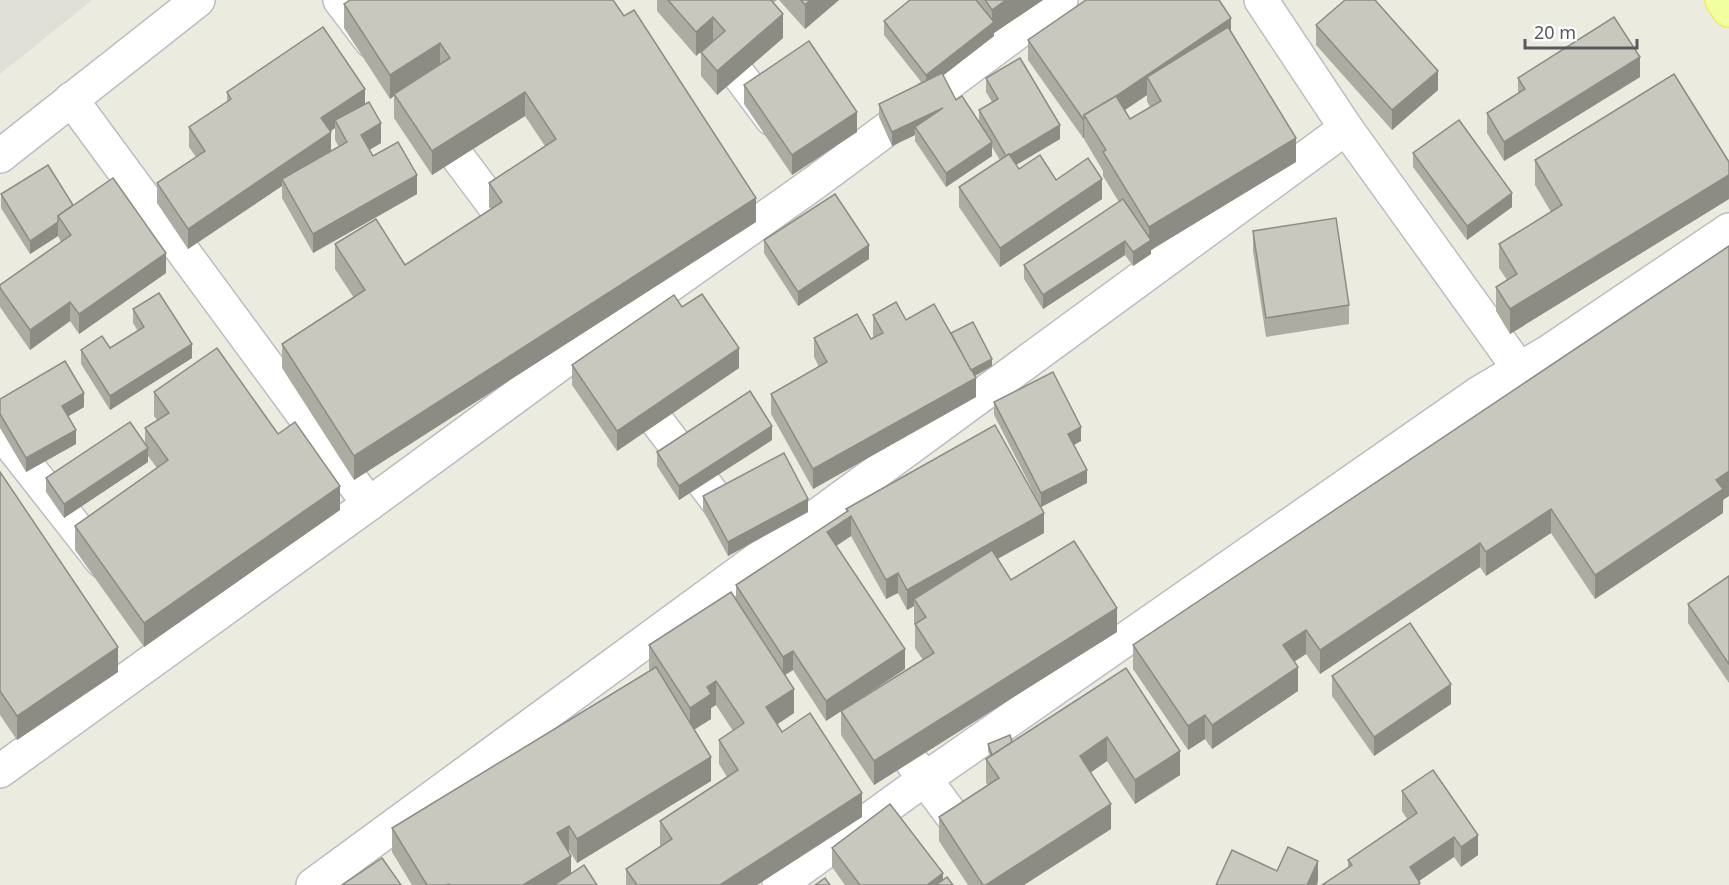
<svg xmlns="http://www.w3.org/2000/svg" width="1729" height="885" viewBox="0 0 1729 885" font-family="'Noto Sans',sans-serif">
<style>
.industrial{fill:#dfdfd7}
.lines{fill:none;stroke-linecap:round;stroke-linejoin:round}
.street-casing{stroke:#bcbcc3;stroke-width:36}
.secondary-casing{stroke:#bcbdc5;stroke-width:36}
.primary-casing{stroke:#eef053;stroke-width:36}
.street{stroke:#fff;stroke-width:33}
.secondary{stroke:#fff;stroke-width:33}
.primary{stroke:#f2ffa1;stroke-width:33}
.wall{fill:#acaca3;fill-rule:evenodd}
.shaded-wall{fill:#8c8c85}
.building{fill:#c8c8be;stroke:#8c8c85;stroke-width:1.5}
</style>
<rect width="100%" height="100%" fill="#ebecdf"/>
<!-- industrial -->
<path class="industrial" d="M0,0H92L0,74Z"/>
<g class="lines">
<defs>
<g id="street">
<path d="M340,0L371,41"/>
<path d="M683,0L772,119"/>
<path d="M1261,0L1346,128L1520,370"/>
<path d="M71,99L369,504"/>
<path d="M433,124L517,236"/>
<path d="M631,387L738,528"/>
<path d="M0,431L102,561"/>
<path d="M912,762L1004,885"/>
<path d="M0,771L369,504L594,339L817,181L1061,0"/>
<path d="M313,885L1346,128"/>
<path d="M779,885L925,779L1479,393L1550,351L1729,230"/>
</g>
<path id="secondary" d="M0,156L198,0"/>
<path id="primary" d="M1722,0L1729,10"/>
</defs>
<!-- street casing -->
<use href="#street" class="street-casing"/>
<!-- secondary casing -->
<use href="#secondary" class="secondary-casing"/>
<!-- primary casing -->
<use href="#primary" class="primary-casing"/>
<!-- street -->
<use href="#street" class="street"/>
<!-- secondary -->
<use href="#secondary" class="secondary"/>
<!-- primary -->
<use href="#primary" class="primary"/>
</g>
<!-- wall -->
<g class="wall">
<path d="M613,0L756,222L354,480L282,368V344L354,298L335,269V244L405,265L491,209L489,207V183L545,146L525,116L432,175L394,118V96L390,99L344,28V4Z"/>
<path d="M657,0H777L773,3L783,38L717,95L701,76V52L713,41L696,56L657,11Z"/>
<path d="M779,0H839L805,29Z"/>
<path d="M910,0H1043L994,33V36L943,75L956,100L979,122V110L992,102L986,92V78L1060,139L1016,165L1019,169L1056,180L1102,199L1000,267L959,207V187L1000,160L992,147V156L946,187L915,141V135L892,146L879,117V104L922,83L884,35V21Z"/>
<path d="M1316,25L1438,90L1392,130L1316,45Z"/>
<path d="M1231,31L1296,162L1151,250V254L1133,266L1125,255L1043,309L1024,279V265L1119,202L1103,176V171L1084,139V138H1083L1028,60V40ZM1147,95V101L1150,107L1130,119L1125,110Z"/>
<path d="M1640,77L1504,161L1487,133V113L1518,94V78Z"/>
<path d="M744,85L857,132L792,175L744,104Z"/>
<path d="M227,92L365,104L381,143L369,150L373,156L417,194L313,253L282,198V186L188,249L157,203V183L196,157L189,147V127L227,102ZM335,128V140L339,147L331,151V131Z"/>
<path d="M1413,153L1512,207L1467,240L1413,167Z"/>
<path d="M1535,160L1729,162V199L1510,334L1496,311V287L1507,280L1499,268V244L1551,212L1535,185Z"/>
<path d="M1,194L73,205L166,273L79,334L70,321L30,350L0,307V285L61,242L58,236L30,254L1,208Z"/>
<path d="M1253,231L1349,305V324L1266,337L1253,251Z"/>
<path d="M764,240L869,259L798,306L764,253Z"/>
<path d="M1729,246L1723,513L1595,599L1551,533L1486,576L1480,567L1320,674L1306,654L1295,661L1298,691L1212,749L1205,739L1188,750L1133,669V645Z"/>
<path d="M682,307L739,368L617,451L572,385V365Z"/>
<path d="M133,309L192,358L110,410L81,364V350L110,348L138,331L133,323Z"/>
<path d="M873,315L906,320L951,333L992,366L975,376L976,397L813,489L771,414V394L819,367L814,357V338L871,339L874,338L873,335Z"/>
<path d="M154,392L278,434L340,510L144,647L75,550V526L157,468L148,456V462L64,518L46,492V478L145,444V428L157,420L154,416Z"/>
<path d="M0,399L84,407L68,416L76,444L26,472L0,428Z"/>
<path d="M994,402L1081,441L1074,445L1087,483L1041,507L1044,533L997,559L1011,580L1117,632L874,785L841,735V711L923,660L915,648V625L914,623V606L907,610L898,593L886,599L851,536L836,546L905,669L826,721L793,670L785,675L794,713L777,724L782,732L862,817L757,885H626V869L661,846L660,845V821L727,777L719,764V740L733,731L716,705L711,708V719L694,730L711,781L577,863L569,850L568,851L571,874L597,885H412L392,852V828L650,670L649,669V645L736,599V585L846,512V509L1040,505L994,415Z"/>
<path d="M772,440L679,500L657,466V452Z"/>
<path d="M0,472L118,672L17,740L0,715Z"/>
<path d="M703,496L808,512L728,556L703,510Z"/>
<path d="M1729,576V683L1688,623V604Z"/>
<path d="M1126,668L1180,775L1135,804L1107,761L1091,772L1111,829L1024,885H968L939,841V817L988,785L986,783V759L990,756L988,751V744L1012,742Z"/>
<path d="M1332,676L1451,704L1374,756L1332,696Z"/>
<path d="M1402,791L1478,855L1461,867L1454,857L1419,881L1420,885L1348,867V860L1407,819L1402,811Z"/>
<path d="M832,848L943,880L953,885H845L832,867Z"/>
</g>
<!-- shaded-wall -->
<g class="shaded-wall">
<path d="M810,0H839L805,29V5Z"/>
<path d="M1006,0H1043L994,33V36L926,89V75L992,24V10Z"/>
<path d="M783,14V38L717,95V71Z"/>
<path d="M713,17V41L696,56V32Z"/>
<path d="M1231,18V37L1147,77V95L1094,131L1085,117Z"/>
<path d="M440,43V67L394,94V96L390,99V75Z"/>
<path d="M1640,57V77L1504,161V142Z"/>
<path d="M1438,71V90L1392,130V110Z"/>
<path d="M365,89V108L335,120V128L321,138V118Z"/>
<path d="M525,92V116L432,175V151Z"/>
<path d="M943,108L915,127V135L892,146V132Z"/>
<path d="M857,112V132L792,175V155Z"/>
<path d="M1084,118V138H1083V119Z"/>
<path d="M381,123V143L361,155V135Z"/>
<path d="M1060,125V139L1006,171V157Z"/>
<path d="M331,132V152L282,179V186L188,249V229Z"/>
<path d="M1296,138V162L1151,250V254L1133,266V252L1149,241V227Z"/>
<path d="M992,142V156L946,187V173Z"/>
<path d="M417,175V194L313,253V234Z"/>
<path d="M1729,175V199L1510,334V309Z"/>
<path d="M1102,179V199L1000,267V248Z"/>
<path d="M1512,193V207L1467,240V226Z"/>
<path d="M756,198V222L354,480V456Z"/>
<path d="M58,222V236L30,254V241Z"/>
<path d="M1125,241V255L1043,309V295Z"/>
<path d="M869,245V259L798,306V292Z"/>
<path d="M166,253V273L79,334V314Z"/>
<path d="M70,302V321L30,350V330Z"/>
<path d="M192,344V358L110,410V396Z"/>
<path d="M739,348V368L617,451V431Z"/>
<path d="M992,359V366L969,379V372Z"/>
<path d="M976,378V397L813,489V469Z"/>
<path d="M84,393V407L62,420V406Z"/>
<path d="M772,426V440L679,500V486Z"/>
<path d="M1081,427V441L1068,448V434Z"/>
<path d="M76,430V444L26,472V458Z"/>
<path d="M148,448V462L64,518V504Z"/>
<path d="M1087,470V483L1041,507V493Z"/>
<path d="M1729,471V496L1723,500V513L1595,599V575L1716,480Z"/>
<path d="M340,486V510L144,647V623Z"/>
<path d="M808,499V512L728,556V542Z"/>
<path d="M1551,509V533L1486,576V552Z"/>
<path d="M1044,513V533L917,604L914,599V606L907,610V590Z"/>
<path d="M851,516V536L827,552V532Z"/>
<path d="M1480,543V567L1320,674V650Z"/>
<path d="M898,573V593L886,599V580Z"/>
<path d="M1117,608V632L874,785V761Z"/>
<path d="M1306,630V654L1283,669V645Z"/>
<path d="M118,647V672L17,740V716Z"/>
<path d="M905,649V669L826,721V701Z"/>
<path d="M793,651V670L783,676V657Z"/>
<path d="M1298,667V691L1212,749V725Z"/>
<path d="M716,681V705L711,708V719L690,732V708L707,687Z"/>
<path d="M1451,684V704L1374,756V737Z"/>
<path d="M794,689V713L766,732V707Z"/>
<path d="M1205,715V739L1188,750V726Z"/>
<path d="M1107,737V761L1080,780V756Z"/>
<path d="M1180,751V775L1135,804V780Z"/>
<path d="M711,757V781L577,863V839Z"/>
<path d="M862,793V817L757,885H720Z"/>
<path d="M1111,804V829L1024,885H986Z"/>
<path d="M569,826V850L557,858V833Z"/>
<path d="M1478,835V855L1461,867V847Z"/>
<path d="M1454,837V857L1413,885L1410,867Z"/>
<path d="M571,856V880L563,885H523Z"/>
<path d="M1318,861V881L1317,885H1307Z"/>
<path d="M943,873V885H927Z"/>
</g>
<!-- building -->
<g class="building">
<path d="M350,0H613L624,16L634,10L756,198L354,456L282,344L365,290L335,244L376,219L405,265L502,202L489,183L556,139L525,92L432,151L394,94L450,58L440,43L390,75L344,4Z"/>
<path d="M668,0H771L783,14L717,71L701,52L725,31L713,17L696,32Z"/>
<path d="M801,0H810L805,5Z"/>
<path d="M910,0H976L994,22L926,75L884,21Z"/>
<path d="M985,0H1006L992,10Z"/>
<path d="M1086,0H1219L1231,18L1116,96L1084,115V118L1083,119L1028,40Z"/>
<path d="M1345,0H1375L1438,71L1392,110L1316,25Z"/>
<path d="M1614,17L1640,57L1504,142L1487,113L1525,89L1518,78Z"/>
<path d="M323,27L365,89L321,118L331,132L188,229L157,183L205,151L189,127L231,99L227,92Z"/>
<path d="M1228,27L1296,138L1149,227L1103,152L1106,150L1084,115L1116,96L1130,119L1161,101L1147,77Z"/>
<path d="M809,41L857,112L792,155L744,85Z"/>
<path d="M1020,58L1060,125L1010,155L1009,154L1006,156L979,110L998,99L986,78Z"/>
<path d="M942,73L956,100L962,96L992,142L946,173L915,127L943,108L892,132L879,104Z"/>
<path d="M1674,74L1729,162V175L1510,309L1496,287L1517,274L1499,244L1562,205L1535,160Z"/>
<path d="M369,102L381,123L361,135L373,156L398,142L417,175L313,234L282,179L347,142L335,120Z"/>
<path d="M1459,120L1512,193L1467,226L1413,153Z"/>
<path d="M1009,154L1019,169L1040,155L1056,180L1088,158L1102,179L1000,248L959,187Z"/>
<path d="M48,165L73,205L58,216V222L30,241L1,194Z"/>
<path d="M113,178L166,253L79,314L70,302L30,330L0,288V285L71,235L58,216Z"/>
<path d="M835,194L869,245L798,292L764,240Z"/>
<path d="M1123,199L1151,240L1133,252L1125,241L1043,295L1024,265Z"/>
<path d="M1336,218L1349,305L1266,318L1253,231Z"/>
<path d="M1729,246V471L1716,480L1723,489L1595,575L1551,509L1486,552L1480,543L1320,650L1306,630L1283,645L1298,667L1212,725L1205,715L1188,726L1133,645Z"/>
<path d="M159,293L192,344L110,396L81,350L102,336L110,348L144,327L133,309Z"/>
<path d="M702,294L739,348L617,431L572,365L674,295L682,307Z"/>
<path d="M896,302L906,320L934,304L976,378L813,469L771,394L827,362L814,338L857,314L871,339L883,333L873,315Z"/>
<path d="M973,322L992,359L971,370L951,333Z"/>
<path d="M217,348L278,434L295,422L340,486L144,623L75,526L168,460L145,428L169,413L154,392Z"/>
<path d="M65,361L84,393L62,406L76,430L26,458L0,414V399Z"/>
<path d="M1053,372L1081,427L1068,434L1087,470L1041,493L994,402Z"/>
<path d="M750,391L772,426L679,486L657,452Z"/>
<path d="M130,422L148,448L64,504L46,478Z"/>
<path d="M995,425L1044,513L907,590L898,573L886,580L851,516L827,532L905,649L826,701L793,651L783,657L736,585L848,511L846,509Z"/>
<path d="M784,453L808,499L728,542L703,496Z"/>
<path d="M0,472L118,647L17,716L0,691Z"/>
<path d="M1074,541L1117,608L874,761L841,711L934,653L915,624L926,617L914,599L992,550L1011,580Z"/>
<path d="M1729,576V664L1688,604Z"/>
<path d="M731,592L794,689L766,707L782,732L810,713L862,793L720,885H637L626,869L672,839L660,821L738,770L719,740L744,723L716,681L707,687L711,694L690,708L649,645Z"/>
<path d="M1410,623L1451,684L1374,737L1332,676Z"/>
<path d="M656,667L711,757L577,839L569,826L557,833L571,856L523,885H449V884L446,885H427L392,828Z"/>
<path d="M1126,668L1180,751L1135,780L1107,737L1080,756L1111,804L986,885H983L939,817L999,778L986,759Z"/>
<path d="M1010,735L1012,742L992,755L988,744Z"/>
<path d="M1433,770L1478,835L1461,847L1454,837L1410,867L1420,883L1417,885H1322L1352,865L1348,860L1417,813L1402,791Z"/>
<path d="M890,804L943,873L927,885H860L832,848Z"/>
<path d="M1288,847L1318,861L1307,885H1216L1232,850L1277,871Z"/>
<path d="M382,858L401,885H342Z"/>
<path d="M584,865L597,885H554Z"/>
<path d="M947,877L953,885H936Z"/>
<path d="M825,878L830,885H815Z"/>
</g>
<!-- scale -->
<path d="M1525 39v9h112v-9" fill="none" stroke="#585960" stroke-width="3"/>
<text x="1534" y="39" font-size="18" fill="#585960" stroke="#ffffff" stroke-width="4.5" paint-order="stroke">20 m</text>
</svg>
